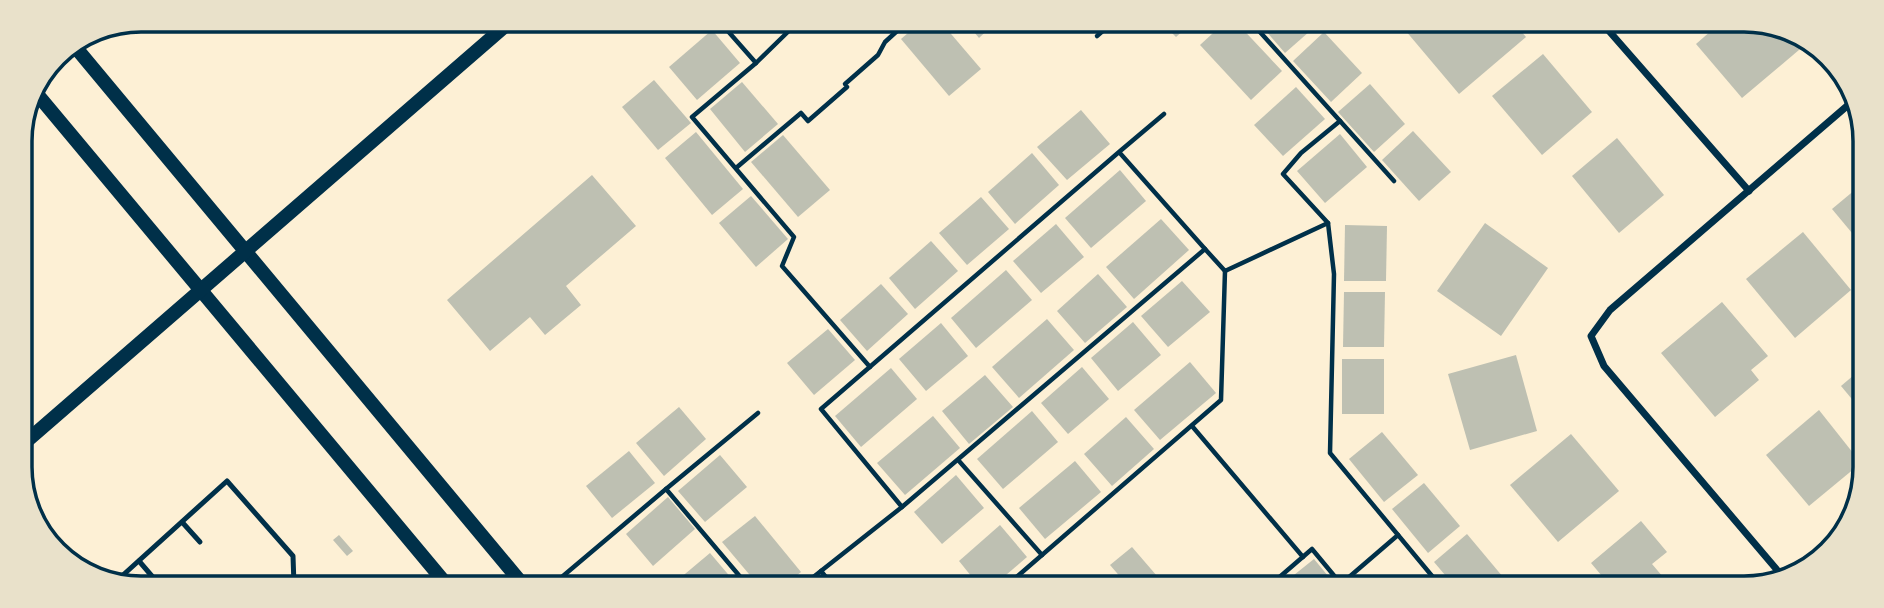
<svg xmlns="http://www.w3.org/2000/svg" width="1884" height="608" viewBox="0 0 1884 608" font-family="Bitter,serif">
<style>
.building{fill:#bec0b2}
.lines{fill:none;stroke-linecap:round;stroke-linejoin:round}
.path{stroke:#003049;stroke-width:4.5}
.service{stroke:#003049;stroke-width:5}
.minor{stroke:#003049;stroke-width:7}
.secondary{stroke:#003049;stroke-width:14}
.rim{fill:none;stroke:#003049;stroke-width:3.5}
</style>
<rect width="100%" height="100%" fill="#fdf0d5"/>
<!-- building -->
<g class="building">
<path d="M210,19H232L219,30Z"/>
<path d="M922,21H940L981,69L949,96L901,39Z"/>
<path d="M965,21H997L979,38Z"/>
<path d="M1161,22H1193L1176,37Z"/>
<path d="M1225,22H1236L1282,71L1251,100L1200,45Z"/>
<path d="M1258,22H1316L1318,24L1285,53Z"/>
<path d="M1415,23H1514L1526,37L1459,94L1405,30Z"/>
<path d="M1720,23H1775L1806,44L1742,98L1696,44Z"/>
<path d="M712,30L740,63L697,100L669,67Z"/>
<path d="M1324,32L1362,73L1331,102L1293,61Z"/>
<path d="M1543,54L1592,112L1542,155L1492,96Z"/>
<path d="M654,80L691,123L658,150L622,107Z"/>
<path d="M742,82L778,124L745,152L710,109Z"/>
<path d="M1370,84L1405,124L1374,152L1338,112Z"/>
<path d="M1296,87L1325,119L1283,156L1254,125Z"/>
<path d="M1081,110L1110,144L1067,180L1037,147Z"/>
<path d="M1413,131L1451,172L1419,201L1382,160Z"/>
<path d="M696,132L743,189L712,215L665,158Z"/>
<path d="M1340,134L1367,167L1325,203L1297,171Z"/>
<path d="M783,135L830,190L798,217L751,162Z"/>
<path d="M1617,138L1664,195L1619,233L1572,176Z"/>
<path d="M1032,153L1059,185L1015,224L988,192Z"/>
<path d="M1120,170L1146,201L1091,248L1065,218Z"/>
<path d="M592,175L636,226L566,286L581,305L545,335L530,317L490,351L447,300Z"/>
<path d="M1862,184V245L1832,209Z"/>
<path d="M751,196L788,239L756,267L719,223Z"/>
<path d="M981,197L1009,229L967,265L939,233Z"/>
<path d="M1161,219L1189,250L1134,299L1106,267Z"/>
<path d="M1485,223L1548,268L1501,336L1437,291Z"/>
<path d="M1056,224L1084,257L1041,293L1013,261Z"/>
<path d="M1345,225L1387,226L1386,281H1344Z"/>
<path d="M1803,232L1851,290L1795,338L1746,279Z"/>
<path d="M931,241L958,271L915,309L889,278Z"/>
<path d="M1006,270L1032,300L976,348L951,318Z"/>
<path d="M1098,274L1127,307L1085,343L1057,311Z"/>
<path d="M1182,281L1210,312L1168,347L1141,316Z"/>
<path d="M881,284L908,314L867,351L840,320Z"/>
<path d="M1344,292H1385L1384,347H1343Z"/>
<path d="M1722,302L1768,356L1751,370L1759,380L1715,417L1661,353Z"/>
<path d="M1047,319L1074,350L1019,398L992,367Z"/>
<path d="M1133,322L1161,355L1118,391L1091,358Z"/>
<path d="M941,323L968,356L926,391L899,359Z"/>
<path d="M828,329L855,360L814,395L787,363Z"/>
<path d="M1516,355L1537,431L1470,450L1448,374Z"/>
<rect x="1342" y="359" width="42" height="55"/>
<path d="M1190,362L1216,393L1160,440L1134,410Z"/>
<path d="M1082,367L1109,399L1068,434L1041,403Z"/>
<path d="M891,368L917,399L861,447L835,416Z"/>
<path d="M1861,369V410L1841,386Z"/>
<path d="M985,375L1013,407L969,444L942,411Z"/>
<path d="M679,407L706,439L664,476L636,443Z"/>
<path d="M1819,410L1861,463L1809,506L1766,455Z"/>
<path d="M1032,411L1058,442L1003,489L977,459Z"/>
<path d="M933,416L960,448L905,495L877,463Z"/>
<path d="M1126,417L1154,449L1112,486L1084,454Z"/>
<path d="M1382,432L1418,475L1384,502L1349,459Z"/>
<path d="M1571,434L1619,491L1558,542L1510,485Z"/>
<path d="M629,451L655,483L612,518L586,486Z"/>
<path d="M720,455L747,487L705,522L678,491Z"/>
<path d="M1075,461L1101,492L1045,539L1019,508Z"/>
<path d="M956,475L984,508L942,544L914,512Z"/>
<path d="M1424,483L1460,526L1428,553L1392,509Z"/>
<path d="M668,497L695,529L653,566L626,534Z"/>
<path d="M755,516L801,572L784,586H759L722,542Z"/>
<path d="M1641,521L1667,552L1652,564L1669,584L1664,588H1612L1591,563Z"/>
<path d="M1000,525L1027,557L992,587H980L959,561Z"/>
<path d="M1467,534L1503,577L1489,588H1456L1434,562Z"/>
<path d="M339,535L353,551L347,556L333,540Z"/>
<path d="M1132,547L1163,583L1158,587H1129L1110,565Z"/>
<path d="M710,553L738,586H684L679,579Z"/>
<path d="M1314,559L1338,588L1279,587Z"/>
</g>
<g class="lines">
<!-- path -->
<g class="path">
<path d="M719,21L756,63"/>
<path d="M799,21L756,63L692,117L794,237L782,266L870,367"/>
<path d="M1251,22L1394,181"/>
<path d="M1097,36L1113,22"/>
<path d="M845,84L878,55L885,42L908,21"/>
<path d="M1340,121L1301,153L1283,174L1328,223L1334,274L1330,453L1442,588"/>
<path d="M1119,152L1205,249L902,507L821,409L1119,152L1164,114"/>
<path d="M736,168L801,113L808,121L847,87"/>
<path d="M1205,249L1225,271L1328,223"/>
<path d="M1192,426L1303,557"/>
<path d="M959,461L1042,555"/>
<path d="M821,571L833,586"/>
<path d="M563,576L666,489"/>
<path d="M748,586L666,489L758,413"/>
<path d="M802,586L902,507"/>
<path d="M1005,587L1221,400L1225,271"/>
<path d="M1268,587L1312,549L1341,584L1398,535"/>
</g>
<!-- service -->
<g class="service">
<path d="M182,522L200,542"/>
<path d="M139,561L157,582"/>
<path d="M112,585L227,481L293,556L294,585"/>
</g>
<!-- minor -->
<g class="minor">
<path d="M1602,23L1749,191"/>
<path d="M1783,577L1604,366L1591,336L1610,310L1854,100"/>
</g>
<!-- secondary -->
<g class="secondary">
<path d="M72,43L524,586"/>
<path d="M37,94L447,585"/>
<path d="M21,446L512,20"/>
</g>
</g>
<!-- crop -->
<path d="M0 0H1884V608H0ZM141 32H1744A109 109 0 0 1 1853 141V467A109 109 0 0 1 1744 576H141A109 109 0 0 1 32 467V141A109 109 0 0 1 141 32Z" fill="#e9e1ca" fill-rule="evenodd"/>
<path class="rim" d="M141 32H1744A109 109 0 0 1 1853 141V467A109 109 0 0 1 1744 576H141A109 109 0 0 1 32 467V141A109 109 0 0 1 141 32Z"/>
</svg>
